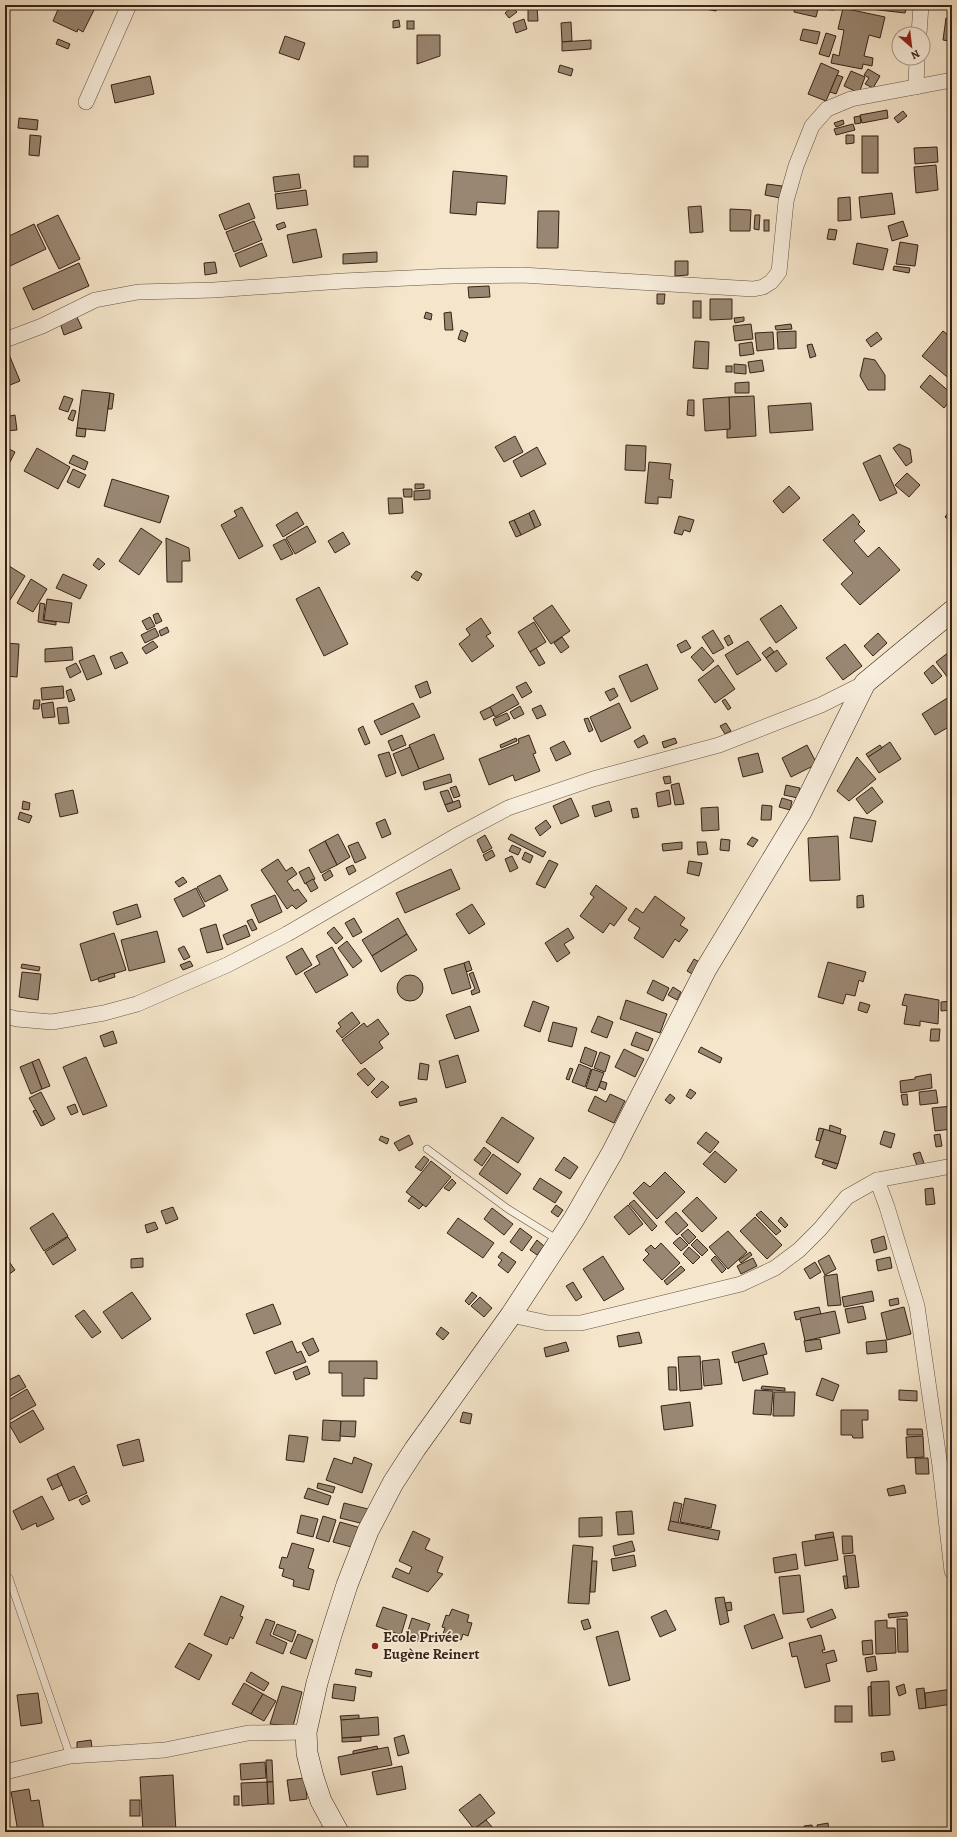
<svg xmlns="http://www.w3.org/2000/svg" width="957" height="1837" viewBox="0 0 957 1837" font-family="Alegreya,serif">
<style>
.building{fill:#9a8773;stroke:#372215}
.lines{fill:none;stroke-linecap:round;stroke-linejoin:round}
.lane-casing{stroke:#665342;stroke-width:8}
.street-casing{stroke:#665342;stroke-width:16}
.secondary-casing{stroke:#372215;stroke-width:22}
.lane{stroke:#f8eedd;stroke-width:7}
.street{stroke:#f8eedd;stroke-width:15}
.secondary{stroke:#f8eedd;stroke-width:21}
.poi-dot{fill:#8f2418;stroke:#f8eedd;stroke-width:1.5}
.labels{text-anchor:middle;stroke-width:3.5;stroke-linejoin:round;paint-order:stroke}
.poi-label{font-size:15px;font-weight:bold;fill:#372215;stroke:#f8eedd;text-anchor:start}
</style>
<rect width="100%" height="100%" fill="#f5e5ca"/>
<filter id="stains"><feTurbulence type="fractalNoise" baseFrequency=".005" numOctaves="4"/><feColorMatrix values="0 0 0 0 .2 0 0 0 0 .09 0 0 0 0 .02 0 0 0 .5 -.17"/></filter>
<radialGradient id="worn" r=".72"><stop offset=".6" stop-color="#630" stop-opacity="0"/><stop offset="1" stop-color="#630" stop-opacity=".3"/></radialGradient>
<!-- building -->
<g class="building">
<path d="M60,5L82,6L83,5L96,6L83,32L78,29L77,32L53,21Z"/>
<path d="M683,5H717L716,11Z"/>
<path d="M795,5H819L816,17L794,12Z"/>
<path d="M822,5H834V10L821,9Z"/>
<path d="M853,5H907L905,13L853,7Z"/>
<path d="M512,7L517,12L509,18L505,13Z"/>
<path d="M528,7H537L538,21H528Z"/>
<path d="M843,8L885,17L880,38L869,35L864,56L873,58L872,66L863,64L862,69L831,63L833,54L839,56L844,30L838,29Z"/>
<path d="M946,18L952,19V52L948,51L949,41L943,40Z"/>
<path d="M524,19L527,29L516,33L513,23Z"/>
<path d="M399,20L400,27L393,28V21Z"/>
<rect x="407" y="21" width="7" height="8"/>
<path d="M571,22L572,41L562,42L561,23Z"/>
<path d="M803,29L820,32L817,44L800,40Z"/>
<path d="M826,33L836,36L829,57L819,54Z"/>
<path d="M417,35H440V56L417,64Z"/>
<path d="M285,36L305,43L299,60L279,53Z"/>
<path d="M58,39L70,44L68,49L56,44Z"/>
<path d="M591,40V49L562,51V42Z"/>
<path d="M821,63L839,71L826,101L808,94Z"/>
<path d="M560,65L573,69L571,76L558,72Z"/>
<path d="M868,69L880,76L873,88L865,84L869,78L864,75Z"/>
<path d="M851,71L865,77L859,93L844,86Z"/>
<path d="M837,75L843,77L836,94L830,92Z"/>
<path d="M150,76L154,94L115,103L111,85Z"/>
<path d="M887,110L888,118L862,123L860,115Z"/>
<path d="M903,111L907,116L898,123L894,118Z"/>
<path d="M860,116L861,123L855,124L854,117Z"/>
<path d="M19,118L38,120L37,130L18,128Z"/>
<path d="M843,120L844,124L836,127L834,123Z"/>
<path d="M853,124L855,130L836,135L834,129Z"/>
<path d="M30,135L41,136L39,156L29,155Z"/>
<path d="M846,135H854V143L846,144Z"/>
<rect x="862" y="136" width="16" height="37"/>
<path d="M937,147L938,162L915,164L914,148Z"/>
<rect x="354" y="156" width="14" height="11"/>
<path d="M936,165L938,190L916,193L914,167Z"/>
<path d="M453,171L507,176L505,204L477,202L476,215L450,213Z"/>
<path d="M299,174L301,188L275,192L273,177Z"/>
<path d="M767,184L782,186L780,198L765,195Z"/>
<path d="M306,190L308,205L277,209L275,194Z"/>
<path d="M892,193L895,214L861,218L859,197Z"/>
<path d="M850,197L851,220L838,221V198Z"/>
<path d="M249,203L255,218L225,230L219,215Z"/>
<path d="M701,206L703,232L690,233L688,207Z"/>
<path d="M730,209L751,210L750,231H730Z"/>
<path d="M538,211H559L558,248H537Z"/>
<path d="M58,215L80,259L59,269L37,225Z"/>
<path d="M755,215H760L759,230L754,229Z"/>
<rect x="764" y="220" width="5" height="11"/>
<path d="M254,221L262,240L234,252L226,232Z"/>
<path d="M903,221L908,236L892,241L888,226Z"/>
<path d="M284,222L286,227L278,230L276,225Z"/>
<path d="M34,224L46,249L8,267L5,262V238Z"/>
<path d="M316,229L322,257L293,263L287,235Z"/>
<path d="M829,229L837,230L835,240L827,239Z"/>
<path d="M900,242L918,245L915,266L896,264Z"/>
<path d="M262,243L267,256L240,267L235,254Z"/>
<path d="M857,243L888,249L883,270L853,264Z"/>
<path d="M377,252V262L343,264V254Z"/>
<path d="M675,261H688V275L675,276Z"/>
<path d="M215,262L217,273L205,275L204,263Z"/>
<path d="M79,263L89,286L33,310L23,288Z"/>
<path d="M894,266L910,268L909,273L893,270Z"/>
<path d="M489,286L490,297L469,298L468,287Z"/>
<path d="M657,294H665L664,304H657Z"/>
<path d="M710,299H732V319L710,320Z"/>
<rect x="693" y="301" width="8" height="17"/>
<path d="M426,312L432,314L431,320L424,318Z"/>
<path d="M451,312L453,330H445L444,313Z"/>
<path d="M77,317L82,328L64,335L60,323Z"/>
<path d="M744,317V321L735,323L734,318Z"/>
<path d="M751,324L753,339L735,341L733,326Z"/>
<path d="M791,324L792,329L776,330L775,326Z"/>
<path d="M461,330L468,333L465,342L458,339Z"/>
<path d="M796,331V348L778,349L777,332Z"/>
<path d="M943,331L952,338V381L922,356Z"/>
<path d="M773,332L774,349L757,351L755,333Z"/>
<path d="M877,332L882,339L871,347L866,340Z"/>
<path d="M695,341L709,342L708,369L693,368Z"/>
<path d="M752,342L754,354L740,356L739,344Z"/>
<path d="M812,344L816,356L810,358L807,345Z"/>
<path d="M8,352L20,381L5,387V354Z"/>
<path d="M864,358L875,360L885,375V390H868L860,376Z"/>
<path d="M762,360L764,371L750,373L748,362Z"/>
<path d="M734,364L746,365V374L734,373Z"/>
<rect x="726" y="366" width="6" height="6"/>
<path d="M930,375L952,394V398L944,408L920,387Z"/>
<path d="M749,382V393H735V383Z"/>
<path d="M82,390L110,393L105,431L77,428Z"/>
<path d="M110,393L114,394L112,409H108Z"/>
<path d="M64,396L73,399L68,412L59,409Z"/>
<path d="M754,396L756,436L727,438V429H730L729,397Z"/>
<path d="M729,397L730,429L705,431L703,399Z"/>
<path d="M688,400H694V416L687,415Z"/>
<path d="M811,403L813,430L770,433L768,406Z"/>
<path d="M72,410L76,411L73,421L68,419Z"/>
<path d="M15,415L17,430L5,431V417Z"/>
<path d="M77,428L86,429L85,437L76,436Z"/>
<path d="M515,436L523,452L504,462L495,447Z"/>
<path d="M899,444L910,449L912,462L906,466L893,448Z"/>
<path d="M626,445L646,446L645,471L625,470Z"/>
<path d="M5,447L15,452L10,462L5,459Z"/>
<path d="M537,447L546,464L521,477L513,461Z"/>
<path d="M37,448L70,467L58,489L24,471Z"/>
<path d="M73,455L88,462L85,470L69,463Z"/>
<path d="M880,455L897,493L880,501L863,463Z"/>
<path d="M649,462L671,464L669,479L673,480L671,498L658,497V504L645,503Z"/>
<path d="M73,469L86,475L79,488L67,482Z"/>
<path d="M907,473L920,485L909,497L895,485Z"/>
<path d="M112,479L169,496L160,523L104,506Z"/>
<path d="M415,484H424V488L415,489Z"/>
<path d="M789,486L800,498L783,513L773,501Z"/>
<path d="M403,489H412V497H404Z"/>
<path d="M430,490V499L414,500V491Z"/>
<path d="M388,498H402L403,513L389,514Z"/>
<path d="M242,507L263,546L239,559L221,525L237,516L234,511Z"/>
<path d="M952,508V522L945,517Z"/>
<path d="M534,510L541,525L535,528L529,513Z"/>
<path d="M297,512L304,524L283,537L276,525Z"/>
<path d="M529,513L535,528L521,535L514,520Z"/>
<path d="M853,514L860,522L858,524L865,531L854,541L868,557L879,547L900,570L860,605L841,584L853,573L823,540Z"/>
<path d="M679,516L694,520L690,532L684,530L682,535L674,533Z"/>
<path d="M514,520L521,535L516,537L509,522Z"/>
<path d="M307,526L316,542L295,554L286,538Z"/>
<path d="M141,528L162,542L139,575L119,561Z"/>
<path d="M343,532L350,544L335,553L328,541Z"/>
<path d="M166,538L189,548L190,561H182V582H167Z"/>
<path d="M285,539L293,554L281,560L273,545Z"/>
<path d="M98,558L105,564L99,570L93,565Z"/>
<path d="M9,566L25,576L5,608V573Z"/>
<path d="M416,571L422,574L418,581L411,577Z"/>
<path d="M63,574L87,585L80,599L56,588Z"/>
<path d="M31,579L47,589L33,612L17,603Z"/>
<path d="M319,587L348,644L324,656L296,599Z"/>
<path d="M47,599L72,603L69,623L44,620Z"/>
<path d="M40,603L45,604L43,620L56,622V625L38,622Z"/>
<path d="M552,605L570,631L551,644L533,618Z"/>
<path d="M781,605L797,628L776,643L760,619Z"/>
<path d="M158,613L162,621L156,624L153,615Z"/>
<path d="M150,617L155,626L147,630L142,621Z"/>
<path d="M481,618L491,633L486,636L494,646L472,662L459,644L470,635L466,629Z"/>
<path d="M534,622L546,642L530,652L518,632Z"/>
<path d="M167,627L169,632L161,636L159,631Z"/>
<path d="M155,628L159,636L145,643L141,635Z"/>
<path d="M713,630L724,648L713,654L702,637Z"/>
<path d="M878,633L887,643L873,656L864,646Z"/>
<path d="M729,635L733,643L728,646L724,638Z"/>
<path d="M562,637L569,647L561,653L554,643Z"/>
<path d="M686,640L691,648L681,653L677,645Z"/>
<path d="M153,641L158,647L146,654L142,648Z"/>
<path d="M748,641L761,660L737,675L725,655Z"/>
<path d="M5,643L19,644L17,677L5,676Z"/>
<path d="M845,644L862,666L843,680L826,658Z"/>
<path d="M72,647L73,660L45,662V649Z"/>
<path d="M702,647L714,661L703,671L691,657Z"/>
<path d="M770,647L774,652L766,658L762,653Z"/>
<path d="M536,648L545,663L539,666L530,652Z"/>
<path d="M777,650L787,664L776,672L766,658Z"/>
<path d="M122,652L128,663L115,669L110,657Z"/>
<path d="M949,652L952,655L951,682L936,662Z"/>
<path d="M94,655L102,674L87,680L79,661Z"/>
<path d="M76,663L81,672L70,678L66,668Z"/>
<path d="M647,664L658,689L631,702L619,676Z"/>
<path d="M718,665L735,689L715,703L698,680Z"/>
<path d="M933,665L942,676L932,684L924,673Z"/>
<path d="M427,681L431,693L420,698L415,686Z"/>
<path d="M526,682L532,692L522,698L516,687Z"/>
<path d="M63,686L64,698L42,700L41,688Z"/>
<path d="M614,688L618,696L610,701L605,692Z"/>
<path d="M71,689L75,700L69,702L66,691Z"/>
<path d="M513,694L519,704L495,717L490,707Z"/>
<path d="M952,695V725L935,735L922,714Z"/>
<path d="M725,699L731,708L728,710L722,701Z"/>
<path d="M34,700H40L39,709H33Z"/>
<path d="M53,702L55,717L43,718L41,704Z"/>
<path d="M413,703L420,717L381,735L374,721Z"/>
<path d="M619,703L631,728L601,742L590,717Z"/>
<path d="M541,705L546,715L537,719L532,709Z"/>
<path d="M520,706L524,714L514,719L510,712Z"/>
<path d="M67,707L69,723L59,724L57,708Z"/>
<path d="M490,707L494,715L484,720L480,712Z"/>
<path d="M507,713L510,719L496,726L493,719Z"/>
<path d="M588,718L593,730L589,732L584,719Z"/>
<path d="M726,723L731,731L725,734L720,726Z"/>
<path d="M363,726L370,743L365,745L358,729Z"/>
<path d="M434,734L444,759L419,769L409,745Z"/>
<path d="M402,735L406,745L392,751L388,741Z"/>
<path d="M529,735L536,753L533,754L540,771L515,781L513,775L489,785L479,759L519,743L518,739Z"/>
<path d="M644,735L648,743L638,748L634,741Z"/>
<path d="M516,738L517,741L501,748L500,745Z"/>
<path d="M675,738L677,743L664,748L662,742Z"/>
<path d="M564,741L571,754L556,761L550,748Z"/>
<path d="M890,742L901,759L879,773L868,757Z"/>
<path d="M807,745L817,764L791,777L782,758Z"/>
<path d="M880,745L882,748L868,757L866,754Z"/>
<path d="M410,747L419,769L402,776L393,754Z"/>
<path d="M389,752L396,773L386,777L378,755Z"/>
<path d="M758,753L763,772L743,777L738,758Z"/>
<path d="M857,757L876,779L849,801L837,791Z"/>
<path d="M450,774L452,782L425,790L423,782Z"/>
<path d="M670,776L671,783L665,784L663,777Z"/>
<path d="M679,783L684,804L675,805L671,785Z"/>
<path d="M786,785L800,788L798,798L784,795Z"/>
<path d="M456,786L460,796L454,798L450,788Z"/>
<path d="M872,787L883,802L867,814L856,799Z"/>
<path d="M73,790L78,813L60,817L55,794Z"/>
<path d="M448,790L453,802L445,805L440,792Z"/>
<path d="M669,790L671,804L658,807L656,793Z"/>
<path d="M571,798L579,816L561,824L553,806Z"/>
<path d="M782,798L792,801L790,810L779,807Z"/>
<path d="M459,800L461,807L448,812L445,805Z"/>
<path d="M23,801L30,803L29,810L22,809Z"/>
<path d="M609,801L612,811L595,817L592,806Z"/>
<path d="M762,805L772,806L771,820H761Z"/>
<path d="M718,807L719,830L702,831L701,808Z"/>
<path d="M637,808L639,817L633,818L631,809Z"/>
<path d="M20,812L32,816L29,823L18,819Z"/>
<path d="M854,817L876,821L872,842L850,838Z"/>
<path d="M385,819L391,834L382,838L376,823Z"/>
<path d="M546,820L551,827L540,836L535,828Z"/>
<path d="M338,834L350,857L337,865L325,841Z"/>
<path d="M511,834L546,852L543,857L508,839Z"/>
<path d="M485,835L492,848L483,853L477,840Z"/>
<path d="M838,836L840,880L810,881L808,838Z"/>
<path d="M752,837L758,840L753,847L747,844Z"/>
<path d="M721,839L730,840L729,851L720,850Z"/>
<path d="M325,841L337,865L321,873L309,850Z"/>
<path d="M358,842L366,858L355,863L348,846Z"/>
<path d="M682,842V849L663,851L662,844Z"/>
<path d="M697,842H706L708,854L698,855Z"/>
<path d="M512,845L521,849L518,855L509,851Z"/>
<path d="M492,850L495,856L486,861L483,855Z"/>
<path d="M525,852L533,856L530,863L522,859Z"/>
<path d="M512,856L518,868L510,872L505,859Z"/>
<path d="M278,859L286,871L292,867L297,874L287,881L294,891L298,889L307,901L296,909L292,905L287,909L261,870Z"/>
<path d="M549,860L558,864L545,888L536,884Z"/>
<path d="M689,861L702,863L699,876L687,873Z"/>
<path d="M353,865L356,871L349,875L346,868Z"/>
<path d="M309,867L315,879L305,884L299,872Z"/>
<path d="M451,869L460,889L405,913L396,893Z"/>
<path d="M330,870L333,876L325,881L322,875Z"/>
<path d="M220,875L228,890L205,902L197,887Z"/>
<path d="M183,877L187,882L179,887L175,882Z"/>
<path d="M313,879L318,888L311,892L306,883Z"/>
<path d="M596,885L627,908L614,926L610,923L603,933L580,916L594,897L590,894Z"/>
<path d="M196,888L205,906L183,917L174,899Z"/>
<path d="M275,895L282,912L259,923L251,905Z"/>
<path d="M863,895L864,907L857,908V896Z"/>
<path d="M655,896L685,918L680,925L688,930L679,942L675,939L663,958L634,938L640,928L628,920L636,908L643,913Z"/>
<path d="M137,904L141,917L117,925L113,912Z"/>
<path d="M472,904L485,924L469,934L456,914Z"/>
<path d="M354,918L362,932L353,937L345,923Z"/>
<path d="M398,918L407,934L372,956L362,940Z"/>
<path d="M252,919L257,929L252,931L247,921Z"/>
<path d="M216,924L223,949L207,953L200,929Z"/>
<path d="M246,925L250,936L227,945L223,935Z"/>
<path d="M334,927L343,938L336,944L327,933Z"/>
<path d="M568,928L574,938L564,944L570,953L557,962L545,943Z"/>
<path d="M157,931L165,962L129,971L121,940Z"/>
<path d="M114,933L126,970L91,981L80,944Z"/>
<path d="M407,934L417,950L381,972L372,956Z"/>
<path d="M347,941L362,961L353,968L338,948Z"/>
<path d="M184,946L190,957L184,960L178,949Z"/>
<path d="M332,947L348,975L316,993L304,973L320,964L316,956Z"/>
<path d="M302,948L312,965L296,975L286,957Z"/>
<path d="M694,959L701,963L694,975L687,971Z"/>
<path d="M190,961L193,966L183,970L180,965Z"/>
<path d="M469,961L472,970L466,972L464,963Z"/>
<path d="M828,962L866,972L863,982L859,980L855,996L846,994L843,1004L818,997Z"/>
<path d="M464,963L471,988L452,994L444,969Z"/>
<path d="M22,964L40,967L39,971L21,968Z"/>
<path d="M22,972L41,974L38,1000L19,997Z"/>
<path d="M473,972L480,992L472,995L471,991L475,989L469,974Z"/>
<path d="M114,973L115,977L99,982L98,978Z"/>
<circle cx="410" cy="988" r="13"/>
<path d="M653,980L669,988L663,1001L647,993Z"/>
<path d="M673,987L681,992L677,1000L668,995Z"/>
<path d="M905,994L939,1000L938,1024L920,1021V1026L904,1024L907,1006L902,1005Z"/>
<path d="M626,1000L667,1014L660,1033L620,1019Z"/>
<path d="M533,1001L549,1007L540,1032L524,1026Z"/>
<path d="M952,1001V1010L941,1011V1002Z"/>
<path d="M860,1002L870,1005L867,1013L858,1010Z"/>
<path d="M470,1006L479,1031L455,1039L446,1015Z"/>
<path d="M352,1012L360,1023L342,1038L336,1031L341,1027L338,1023Z"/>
<path d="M598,1016L613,1022L607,1038L591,1032Z"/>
<path d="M378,1019L389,1034L379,1042L383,1048L361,1064L342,1040L364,1023L367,1027Z"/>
<path d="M553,1022L577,1028L572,1047L548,1041Z"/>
<path d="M931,1029H940L939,1041H930Z"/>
<path d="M113,1031L117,1043L104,1047L100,1036Z"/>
<path d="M636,1032L653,1039L648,1051L631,1045Z"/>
<path d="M585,1047L597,1052L592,1067L580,1062Z"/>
<path d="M701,1047L722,1058L720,1063L698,1052Z"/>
<path d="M624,1049L644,1059L635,1077L615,1067Z"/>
<path d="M600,1052L610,1056L605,1072L594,1068Z"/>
<path d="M458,1055L466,1082L446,1088L439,1061Z"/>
<path d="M86,1057L107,1106L83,1115L63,1067Z"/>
<path d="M39,1059L50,1086L42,1089L32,1062Z"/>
<path d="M32,1062L42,1089L31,1094L20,1067Z"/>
<path d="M420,1063L429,1065L427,1080L418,1079Z"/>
<path d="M579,1064L591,1069L585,1087L572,1082Z"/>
<path d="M365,1068L375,1079L368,1086L357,1074Z"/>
<path d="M570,1068L573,1069L569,1080L566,1079Z"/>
<path d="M592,1069L604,1073L597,1091L586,1088Z"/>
<path d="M931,1074L932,1088L901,1093L900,1081L915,1079V1077Z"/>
<path d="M382,1081L389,1087L377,1098L371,1092Z"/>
<path d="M601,1081L607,1083L605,1090L599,1087Z"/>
<path d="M690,1089L696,1093L691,1099L686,1096Z"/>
<path d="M936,1090L938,1103L920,1105L919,1092Z"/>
<path d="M41,1092L55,1119L44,1125L29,1098Z"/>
<path d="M610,1094L625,1101L614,1123L588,1111L595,1096L606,1102Z"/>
<path d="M670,1094L675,1098L670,1104L665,1100Z"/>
<path d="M907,1094L908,1105H903L901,1095Z"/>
<path d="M416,1098L417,1102L400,1106L399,1102Z"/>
<path d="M75,1104L78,1112L71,1115L67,1107Z"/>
<path d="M952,1106V1129L935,1131L932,1108Z"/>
<path d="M36,1110L44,1125L41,1126L33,1111Z"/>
<path d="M502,1117L534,1138L518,1163L486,1142Z"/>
<path d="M830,1125L841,1129L840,1134L829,1131Z"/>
<path d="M819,1128L824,1129L820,1141L816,1140Z"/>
<path d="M824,1129L846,1136L838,1164L815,1157Z"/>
<path d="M884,1131L895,1134L891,1148L880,1144Z"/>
<path d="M706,1132L719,1142L710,1153L697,1143Z"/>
<path d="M940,1134L942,1146L936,1147L934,1135Z"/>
<path d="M409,1135L413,1144L399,1151L394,1143Z"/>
<path d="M381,1136L389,1139L387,1144L379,1140Z"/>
<path d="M484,1147L491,1153L482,1166L474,1160Z"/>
<path d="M715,1151L737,1170L725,1183L703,1164Z"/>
<path d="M920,1152L924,1163L917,1166L913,1154Z"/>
<path d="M493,1154L521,1174L507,1194L479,1174Z"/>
<path d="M424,1156L429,1160L421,1171L415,1167Z"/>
<path d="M564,1157L578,1167L570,1179L555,1170Z"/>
<path d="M824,1160L838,1164L836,1169L822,1164Z"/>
<path d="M431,1161L451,1177L426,1207L406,1192Z"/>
<path d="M665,1172L685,1192L657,1219L633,1193L644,1182L650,1187Z"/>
<path d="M540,1178L562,1192L555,1203L533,1189Z"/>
<path d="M452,1179L456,1183L449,1191L444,1188Z"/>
<path d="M933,1188L935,1204L926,1205L925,1189Z"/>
<path d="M412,1196L423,1205L419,1209L408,1201Z"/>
<path d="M697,1197L717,1218L702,1232L682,1211Z"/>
<path d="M634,1200L657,1226L652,1231L629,1204Z"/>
<path d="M556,1205L563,1210L558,1217L551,1212Z"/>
<path d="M628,1205L643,1224L629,1235L614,1217Z"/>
<path d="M173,1207L178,1219L166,1224L161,1211Z"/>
<path d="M492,1208L513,1224L504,1235L484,1219Z"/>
<path d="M761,1211L781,1231L776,1235L756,1215Z"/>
<path d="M676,1212L688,1225L677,1235L665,1222Z"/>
<path d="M53,1213L68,1236L44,1251L30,1228Z"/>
<path d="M755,1217L782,1245L767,1259L740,1231Z"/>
<path d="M781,1217L788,1225L785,1228L778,1221Z"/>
<path d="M458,1218L494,1243L483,1258L447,1233Z"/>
<path d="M155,1222L158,1229L147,1233L145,1225Z"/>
<path d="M520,1228L532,1237L522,1251L510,1242Z"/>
<path d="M688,1229L696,1237L689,1244L681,1235Z"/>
<path d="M728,1231L747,1252L728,1269L709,1247Z"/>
<path d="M884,1236L887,1249L874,1253L871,1240Z"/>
<path d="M68,1237L76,1250L53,1265L45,1252Z"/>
<path d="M680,1237L688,1245L681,1251L673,1243Z"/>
<path d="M697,1239L708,1250L702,1256L691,1245Z"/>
<path d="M537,1240L544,1246L537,1255L530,1250Z"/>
<path d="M661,1243L680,1263L662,1280L643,1260L649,1254L645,1250L651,1245L655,1249Z"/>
<path d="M689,1247L700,1257L693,1264L683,1254Z"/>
<path d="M502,1252L516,1262L508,1273L498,1265L502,1260L498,1257Z"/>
<path d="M750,1252L752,1255L741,1263L739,1260Z"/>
<path d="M829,1255L836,1269L825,1275L818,1261Z"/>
<path d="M5,1256L15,1270L5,1277Z"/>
<path d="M603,1256L624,1289L604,1301L583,1269Z"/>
<path d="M715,1256L726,1269L722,1273L711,1260Z"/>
<path d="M890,1257L892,1268L878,1271L876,1260Z"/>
<path d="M143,1258V1267L131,1268V1259Z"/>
<path d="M753,1258L757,1266L741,1274L737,1266Z"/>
<path d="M815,1262L821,1272L810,1279L804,1269Z"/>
<path d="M681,1266L685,1270L667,1285L664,1281Z"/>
<path d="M837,1274L841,1305L828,1306L824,1276Z"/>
<path d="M573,1282L582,1297L576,1301L566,1286Z"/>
<path d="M872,1291L874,1301L844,1307L842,1297Z"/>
<path d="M132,1292L151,1319L122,1339L103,1312Z"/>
<path d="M472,1292L477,1296L469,1305L465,1301Z"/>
<path d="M480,1297L492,1308L484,1317L471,1306Z"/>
<path d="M898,1298L899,1304L890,1306L889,1300Z"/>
<path d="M273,1304L281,1324L254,1334L246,1314Z"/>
<path d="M863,1306L866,1319L848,1323L845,1309Z"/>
<path d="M819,1307L821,1314L796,1320L794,1312Z"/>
<path d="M904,1307L911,1334L887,1340L881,1313Z"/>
<path d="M84,1310L101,1332L92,1338L75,1316Z"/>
<path d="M835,1311L840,1333L805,1341L800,1318Z"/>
<path d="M441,1327L449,1333L443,1340L436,1334Z"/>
<path d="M639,1332L642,1343L619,1347L617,1336Z"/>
<path d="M313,1338L319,1351L309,1356L302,1343Z"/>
<path d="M820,1339L822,1349L806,1352L804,1341Z"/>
<path d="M886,1340L887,1352L867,1354L866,1342Z"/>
<path d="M292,1341L297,1353L301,1351L306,1362L275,1374L266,1352Z"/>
<path d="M566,1342L569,1351L546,1357L544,1348Z"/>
<path d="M764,1343L767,1354L735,1363L732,1352Z"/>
<path d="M763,1355L768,1374L743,1381L738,1362Z"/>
<path d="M700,1356L702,1389L680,1391L678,1357Z"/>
<path d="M719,1359L722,1384L704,1386L702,1361Z"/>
<path d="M329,1361H377V1379L364,1378V1396H342V1373H329Z"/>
<path d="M307,1366L310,1374L296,1380L293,1372Z"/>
<path d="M668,1367H676L677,1390H669Z"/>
<path d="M19,1375L26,1387L5,1399V1382Z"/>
<path d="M822,1378L839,1385L833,1401L816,1395Z"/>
<path d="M762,1386L785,1388V1391L761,1389Z"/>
<path d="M27,1389L36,1405L8,1421L5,1415V1402Z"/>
<path d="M755,1390L773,1391L771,1415L753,1414Z"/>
<path d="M899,1390L917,1391V1401L899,1400Z"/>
<path d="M774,1392H795L794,1416H773Z"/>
<path d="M690,1402L693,1426L664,1430L661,1406Z"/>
<path d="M33,1410L44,1429L20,1443L9,1424Z"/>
<path d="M841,1410H868V1420H862L863,1438H853L852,1435H841Z"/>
<path d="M463,1412L472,1414L470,1424L460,1422Z"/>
<path d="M323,1420L341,1421L340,1441L322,1440Z"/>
<path d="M341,1421H356L355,1437L340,1436Z"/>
<path d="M907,1429H922L923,1435H907Z"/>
<path d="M289,1435L308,1437L304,1462L286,1460Z"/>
<path d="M923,1436L924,1457L907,1458L906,1437Z"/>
<path d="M139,1439L144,1461L123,1466L117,1445Z"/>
<path d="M354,1457L372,1464L362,1493L326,1480L334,1458L352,1464Z"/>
<path d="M915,1458H928L929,1474H916Z"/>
<path d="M74,1466L87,1493L69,1501L57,1474Z"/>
<path d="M57,1474L62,1485L52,1490L47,1479Z"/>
<path d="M318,1483L335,1487L333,1493L317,1488Z"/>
<path d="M904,1485L906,1493L889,1496L887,1489Z"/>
<path d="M308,1488L331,1496L328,1505L304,1498Z"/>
<path d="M87,1495L90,1501L82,1505L79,1500Z"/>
<path d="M42,1496L54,1519L37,1527L36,1523L22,1530L13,1511Z"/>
<path d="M685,1498L716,1505L711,1528L680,1522Z"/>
<path d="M674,1502L682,1504L678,1523L670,1521Z"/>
<path d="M344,1503L368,1509L364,1524L340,1518Z"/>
<path d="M632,1511L634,1534L618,1535L616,1512Z"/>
<path d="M301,1515L318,1519L313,1537L297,1533Z"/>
<path d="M323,1516L336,1520L329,1542L316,1538Z"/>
<path d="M602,1517V1536L579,1537V1518Z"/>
<path d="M670,1521L720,1531L718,1540L668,1530Z"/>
<path d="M340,1522L361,1528L355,1548L333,1542Z"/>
<path d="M413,1531L430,1539L425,1549L443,1557L437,1572L443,1574L428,1592L392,1577L396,1568L409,1574L412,1567L399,1561Z"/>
<path d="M833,1532L834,1537L816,1540L815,1535Z"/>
<path d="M842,1536H852L853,1553L843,1554Z"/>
<path d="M834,1537L838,1560L805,1566L802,1542Z"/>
<path d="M632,1541L635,1551L615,1556L613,1546Z"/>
<path d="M292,1543L314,1549L308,1568L314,1570L309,1590L293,1586L294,1580L282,1576L284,1569L279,1568L282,1557L287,1558Z"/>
<path d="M573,1545L593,1547L589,1604L568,1603Z"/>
<path d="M796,1554L798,1569L775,1573L773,1558Z"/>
<path d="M634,1555L636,1566L613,1571L611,1559Z"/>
<path d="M855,1555L859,1587L848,1588L844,1556Z"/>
<path d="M592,1561H597L595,1592H590Z"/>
<path d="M800,1575L804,1612L783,1614L779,1577Z"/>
<path d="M843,1576H847L848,1588L845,1589Z"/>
<path d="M221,1596L244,1606L240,1616L243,1617L233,1639L230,1637L227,1645L204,1635Z"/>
<path d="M724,1597L729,1622L720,1625L715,1598Z"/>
<path d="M731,1602L732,1610L727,1611L725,1603Z"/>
<path d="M383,1607L407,1615L401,1635L376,1626Z"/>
<path d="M452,1609L469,1615L467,1622L472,1623L468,1636L463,1634L461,1640L443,1634L445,1628L442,1627L446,1615L449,1616Z"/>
<path d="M832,1609L836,1618L811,1628L807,1619Z"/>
<path d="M666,1610L676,1630L660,1637L651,1617Z"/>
<path d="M907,1612L908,1616L889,1618L888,1614Z"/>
<path d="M774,1614L783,1638L752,1649L744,1626Z"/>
<path d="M412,1618L430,1624L423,1643L406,1637Z"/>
<path d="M266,1619L275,1622L270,1635L287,1643L283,1654L256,1643Z"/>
<path d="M588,1619L591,1628L584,1630L581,1621Z"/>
<path d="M897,1619H907L908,1652H898Z"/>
<path d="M887,1620V1628H895L896,1653L876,1654L875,1621Z"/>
<path d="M277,1624L296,1631L292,1642L273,1634Z"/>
<path d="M618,1631L630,1680L609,1686L596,1637Z"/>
<path d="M298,1634L313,1640L306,1659L290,1653Z"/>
<path d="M821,1635L825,1650H822L823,1653L834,1650L837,1661L826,1664L830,1681L805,1688L797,1656L792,1657L789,1643Z"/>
<path d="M872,1640L873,1654L863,1655L862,1641Z"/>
<path d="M189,1643L212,1655L199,1680L175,1667Z"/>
<path d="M875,1656L877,1670L867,1672L865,1658Z"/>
<path d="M356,1669L372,1672L371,1677L355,1674Z"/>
<path d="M251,1672L269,1683L264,1691L246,1681Z"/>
<path d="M889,1681L890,1715L872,1716L871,1682Z"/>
<path d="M244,1683L263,1694L251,1714L232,1704Z"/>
<path d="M334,1684L356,1687L354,1701L332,1698Z"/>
<path d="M904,1684L906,1693L899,1696L896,1687Z"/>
<path d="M282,1686L302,1692L293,1726L270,1724Z"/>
<path d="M871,1686L872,1716H869L868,1687Z"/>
<path d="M924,1688L926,1708L919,1709L916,1689Z"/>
<path d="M952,1689V1704L926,1708L925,1693Z"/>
<path d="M38,1693L42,1723L21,1726L17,1695Z"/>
<path d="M263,1694L276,1701L264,1721L251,1714Z"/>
<rect x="835" y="1706" width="17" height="16"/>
<path d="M359,1715V1719L341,1720L340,1716Z"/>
<path d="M378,1717L379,1735L342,1738L341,1720Z"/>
<path d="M404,1735L409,1753L398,1756L394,1738Z"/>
<path d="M361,1737V1741L342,1742V1738Z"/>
<path d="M91,1740L92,1748L77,1749V1742Z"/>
<path d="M377,1746L378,1749L353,1754V1751Z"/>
<path d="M388,1747L392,1765L341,1775L338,1757Z"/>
<path d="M893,1751L895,1760L882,1762L881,1753Z"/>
<path d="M266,1760H272L273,1782H267Z"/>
<path d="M265,1762L266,1778L241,1780L240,1764Z"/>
<path d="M402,1766L406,1789L377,1795L372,1772Z"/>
<path d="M173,1775L176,1832H143L140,1777Z"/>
<path d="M305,1778L307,1799L290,1801L287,1780Z"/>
<path d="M267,1782H273L274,1804H268Z"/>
<path d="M267,1782L268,1804L242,1806L241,1783Z"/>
<path d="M29,1789L31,1801L39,1800L44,1831L18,1832L11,1792Z"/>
<path d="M480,1794L495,1813L474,1829L459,1810Z"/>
<rect x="234" y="1796" width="5" height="9"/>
<rect x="130" y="1800" width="10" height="16"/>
<path d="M486,1820L493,1828L488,1832H476L474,1829Z"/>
<path d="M828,1823L829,1832H818L817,1825Z"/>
<path d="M812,1825L813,1832H805L804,1826Z"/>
<path d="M322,1827L323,1832H307L306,1830Z"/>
</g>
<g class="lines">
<defs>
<g id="lane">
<path d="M427,1149L508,1209L558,1240"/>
<path d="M9,1578L70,1756"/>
</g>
<g id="street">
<path d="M919,34L921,5"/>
<path d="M916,87L917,58"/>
<path d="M86,102L129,5"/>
<path d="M5,340L42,326L95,300L138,292L214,290L343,281L452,276L522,275L753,289L763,287L771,282L779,272L786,201L796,166L812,126L827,109L851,99L952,80"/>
<path d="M5,1016L17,1019L52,1022L104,1013L137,1004L227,965L287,934L461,833L508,808L593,779L719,745L821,705L865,683"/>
<path d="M877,1180L952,1166"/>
<path d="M511,1315L548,1323H581L741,1284L775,1268L799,1250L820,1229L847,1197L877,1180L887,1207L917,1306L940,1466L952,1571"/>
<path d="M5,1772L70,1756L165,1750L248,1733L306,1732"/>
</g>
<path id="secondary" d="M338,1832L321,1801L313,1777L307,1753L306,1732L317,1683L331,1635L347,1585L368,1531L393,1483L415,1449L511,1315L574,1219L612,1153L706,969L801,812L865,683L952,611"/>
</defs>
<!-- lane casing -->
<use href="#lane" class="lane-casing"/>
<!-- street casing -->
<use href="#street" class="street-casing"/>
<!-- secondary casing -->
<use href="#secondary" class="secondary-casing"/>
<!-- lane -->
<use href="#lane" class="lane"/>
<!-- street -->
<use href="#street" class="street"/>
<!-- secondary -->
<use href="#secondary" class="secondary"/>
</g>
<!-- markers -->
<circle class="poi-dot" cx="375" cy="1646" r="4"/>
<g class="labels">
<!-- poi labels -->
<g class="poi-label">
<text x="383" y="1642">Ecole Privée<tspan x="383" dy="17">Eugène Reinert</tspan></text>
</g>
</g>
<!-- margin -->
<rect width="957" height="1837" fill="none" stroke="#f5e5ca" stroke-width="20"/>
<rect x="6" y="6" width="945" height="1825" fill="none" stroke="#372215" stroke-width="2"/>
<rect x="10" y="10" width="937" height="1817" fill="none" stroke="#372215"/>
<!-- north arrow -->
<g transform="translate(911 46) rotate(152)"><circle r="19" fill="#f8eedd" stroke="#ab9c8d"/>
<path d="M0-3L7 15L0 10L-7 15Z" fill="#8f2418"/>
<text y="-6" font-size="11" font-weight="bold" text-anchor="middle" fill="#372215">N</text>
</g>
<rect width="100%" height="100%" filter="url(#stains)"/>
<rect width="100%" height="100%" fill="url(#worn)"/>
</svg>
